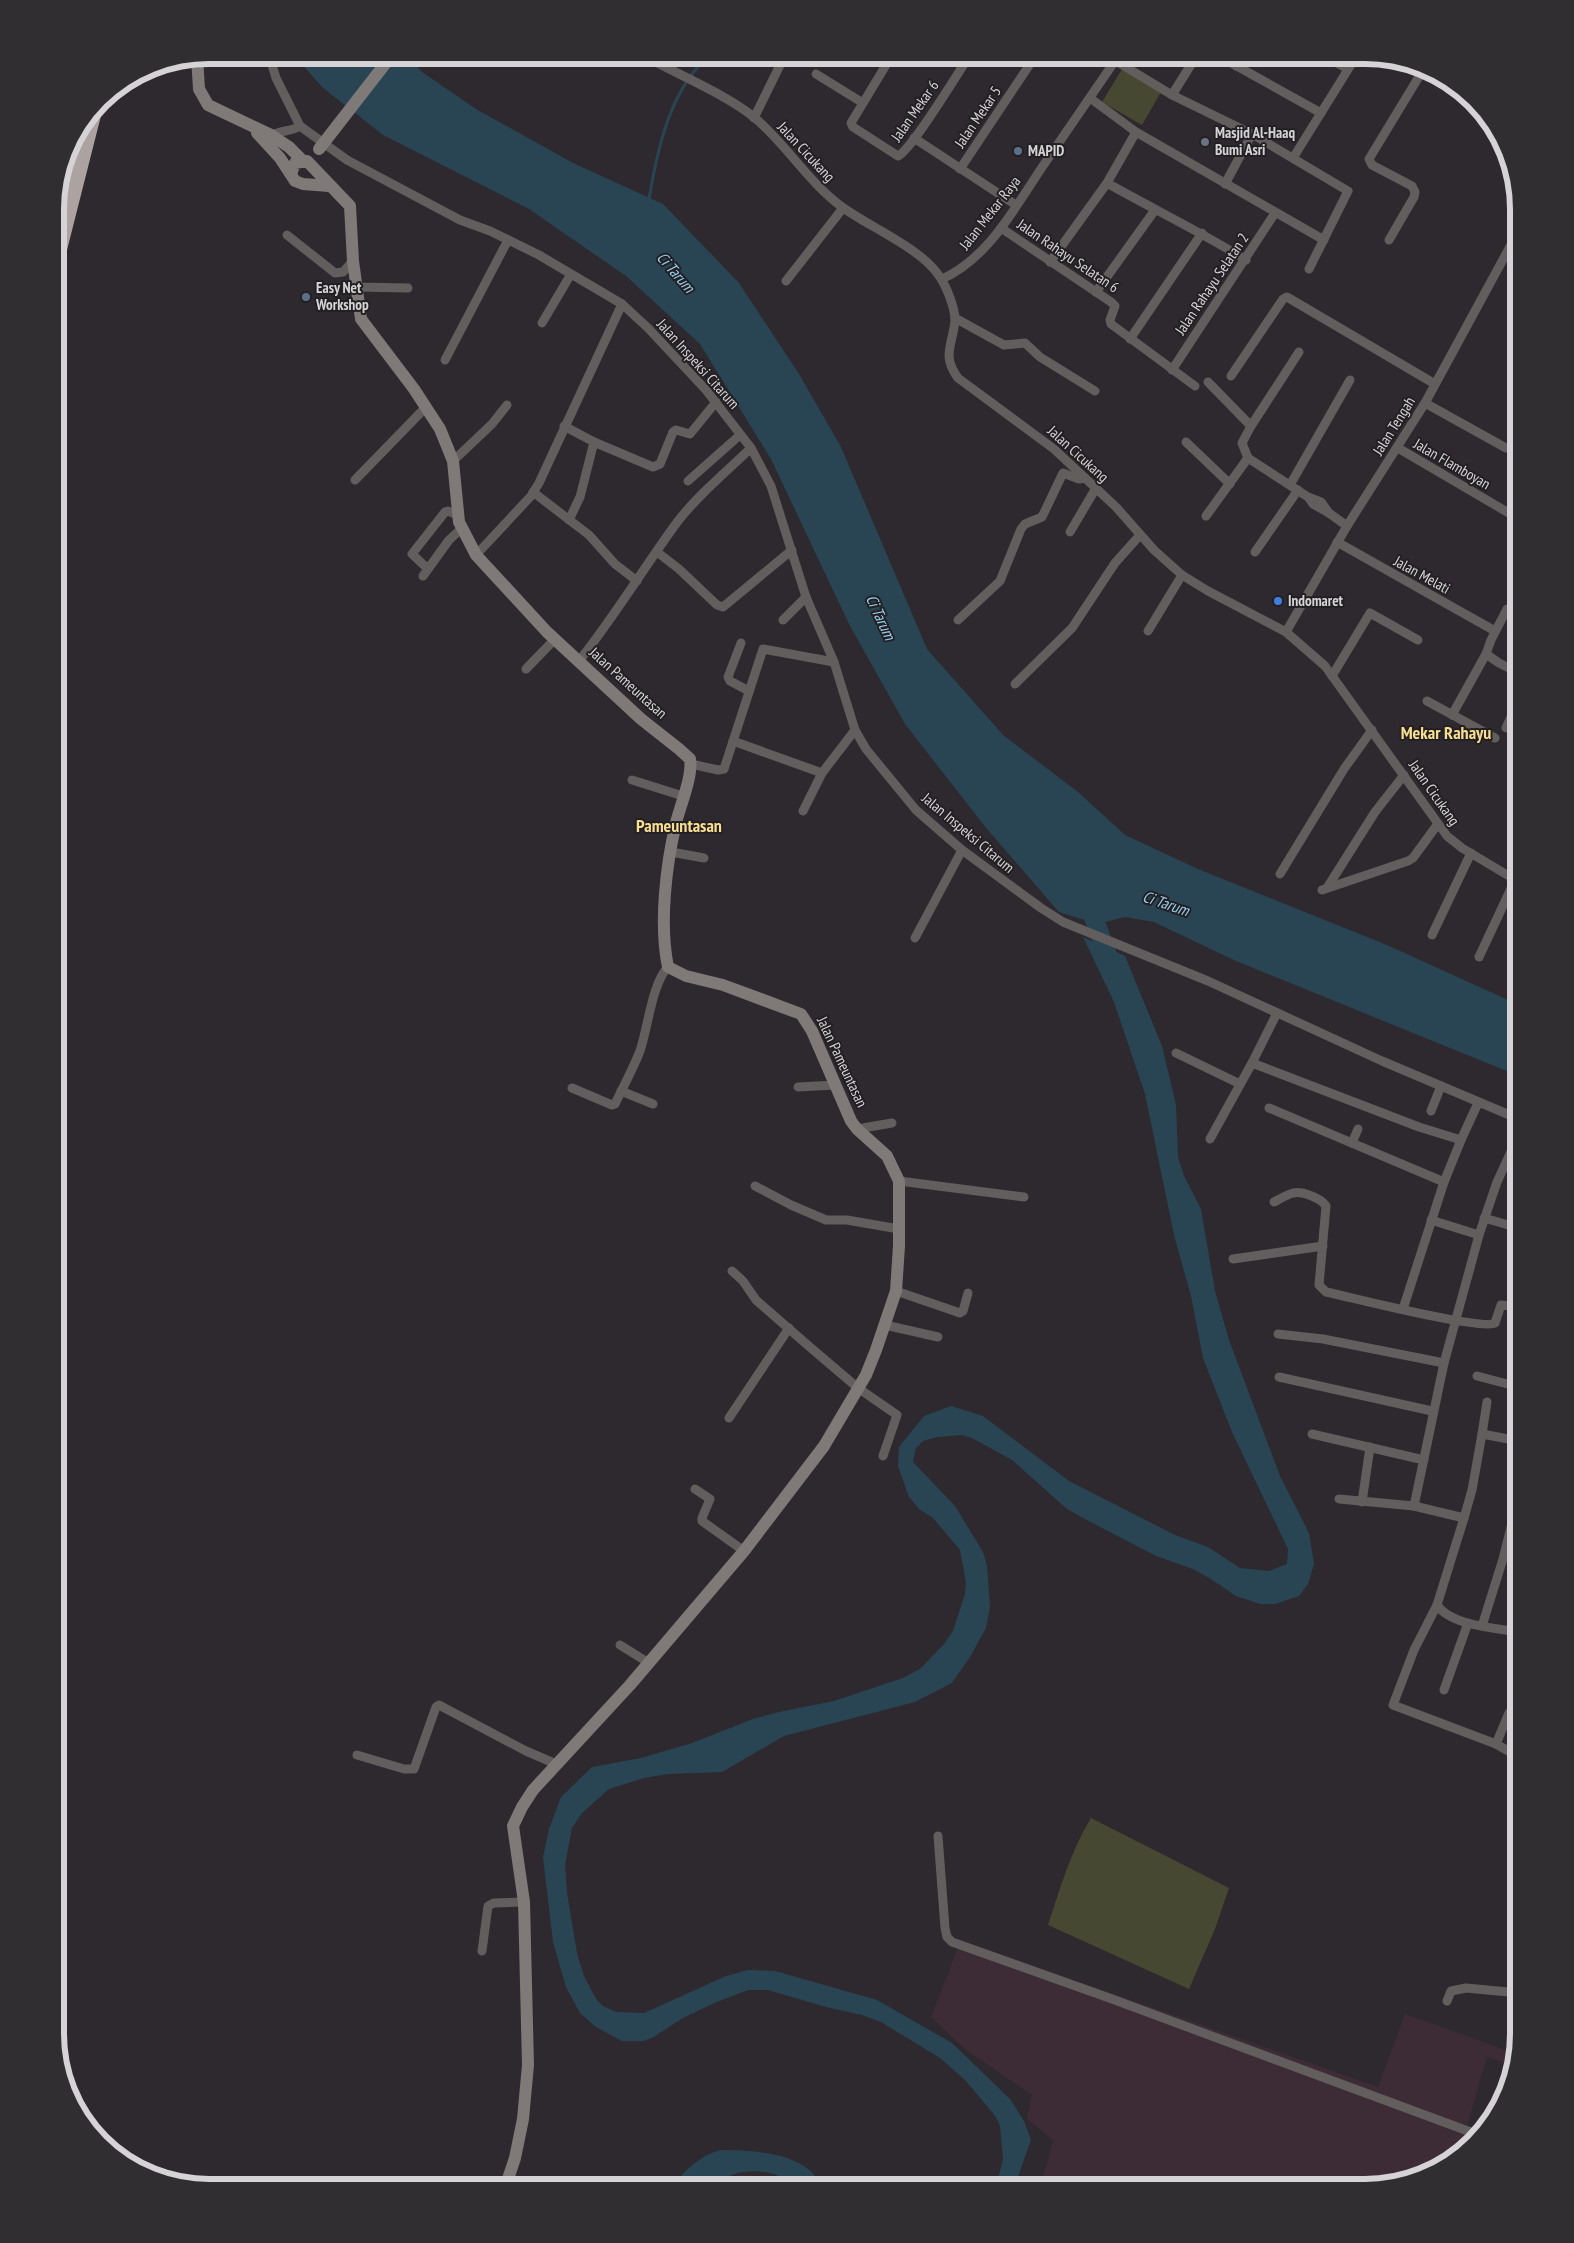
<svg xmlns="http://www.w3.org/2000/svg" width="1574" height="2243" viewBox="0 0 1574 2243" font-family="'PT Sans Narrow',sans-serif">
<style>
.industrial{fill:#3d2c36}
.green{fill:#464831}
.water{fill:#294554}
.lines{fill:none;stroke-linecap:round;stroke-linejoin:round}
.stream{stroke:#294554;stroke-width:3}
.river{stroke:#294554;stroke-width:19}
.street{stroke:#615e5d;stroke-width:9}
.secondary{stroke:#7f7a78;stroke-width:12}
.highway{stroke:#aca3a1;stroke-width:15}
.secondary-bridge{stroke:#7f7a78;stroke-width:12}
.worship-dot{fill:#6b7280;stroke:#232024;stroke-width:2}
.service-dot{fill:#5c6f8a;stroke:#232024;stroke-width:2}
.shop-dot{fill:#3f7fe0;stroke:#232024;stroke-width:2}
.labels{text-anchor:middle;stroke-width:4;stroke-linejoin:round;paint-order:stroke}
.street-label{font-size:15px;fill:#d6d3d6;stroke:#232024}
.poi-label{font-size:15px;font-weight:bold;fill:#d6d3d6;stroke:#232024;text-anchor:start}
.water-label{font-size:16px;font-style:italic;fill:#97ceee;stroke:#232024}
.quarter-label{font-size:18px;font-weight:bold;fill:#f8de91;stroke:#232024}
.rim{fill:none;stroke:#d6d3d6;stroke-width:6}
</style>
<rect width="100%" height="100%" fill="#2d292e"/>
<!-- industrial -->
<path class="industrial" d="M961,1940L1378,2087L1405,2014L1514,2053L1511,2065L1487,2057L1467,2127L1478,2131L1443,2167L1366,2188H1040L1053,2140L1027,2119L1032,2095L966,2050L931,2017Z"/>
<!-- green -->
<g class="green">
<path d="M1122,69L1161,92L1142,125L1102,102Z"/>
<path d="M1091,1818L1229,1888L1215,1929L1189,1989L1048,1925C1060,1889 1071,1850 1091,1818Z"/>
</g>
<!-- water -->
<g class="water">
<path d="M294,55H407L422,72L476,109L573,163L663,204L739,283L799,374L841,447L927,649L1003,735L1078,792L1125,835L1198,869L1387,945L1519,1005V1076L1236,961L1154,922L1125,917L1097,924L1059,912L987,829L905,724L849,624L771,459L700,344L626,276L529,209L383,135L322,87Z"/>
<path d="M1083,937L1125,956L1162,1046L1176,1105L1178,1157L1184,1176L1201,1209L1215,1291L1229,1340L1280,1476L1309,1533L1314,1564L1308,1584L1299,1596L1275,1604H1260L1236,1596L1211,1579L1193,1569L1156,1556L1085,1519L1067,1509L1012,1460L972,1438L962,1435L937,1437L923,1441L916,1448L913,1462L955,1506L983,1552L987,1566L990,1607L986,1628L970,1657L952,1683L915,1702L784,1736L722,1772L668,1774L644,1778L609,1789L582,1813L572,1828L565,1865L567,1893L577,1953L584,1976L596,1999L603,2006L616,2012L644,2013L726,1976L748,1970L775,1971L877,2000L952,2043L1010,2099L1024,2121L1031,2140L1014,2188H996L1003,2159L1000,2126L996,2117L966,2081L940,2058L881,2022L862,2015L826,2007L768,1990H748L714,2003L683,2018L652,2038L643,2041H622L596,2027L580,2013L566,1987L553,1942L543,1857L549,1829L561,1797L592,1767L641,1758L692,1743L753,1719L779,1712L834,1701L903,1678L920,1669L944,1644L953,1631L965,1594L966,1583L960,1550L933,1518L919,1509L909,1497L898,1466L899,1447L924,1416L951,1406L983,1416L1069,1481L1175,1535L1208,1547L1240,1568L1269,1571L1287,1564L1288,1549L1232,1432L1203,1358L1191,1296L1174,1235L1145,1094L1114,1002Z"/>
<path d="M720,2150C746,2150 788,2152 808,2169C815,2174 818,2181 822,2188H798C783,2172 752,2167 732,2175C725,2177 720,2184 713,2187C705,2191 680,2188 671,2188C684,2171 699,2156 720,2150Z"/>
</g>
<g class="lines">
<!-- stream -->
<path class="stream" d="M649,199C657,151 670,88 710,55"/>
<!-- river -->
<path class="river" d="M1088,902L1113,970"/>
<!-- street -->
<g class="street">
<path d="M269,55L276,78L300,126L347,160L460,220L490,231L539,255L622,304L648,328L706,390L751,448L771,486L806,597L834,662L855,730L866,749L916,810L962,850L1041,908L1063,922L1208,981L1382,1061L1519,1119"/>
<path d="M643,55C676,74 726,94 755,118C787,145 808,182 842,207C871,228 921,248 940,277C947,288 955,308 955,320C953,345 941,355 958,378L1054,449L1116,507L1154,550L1182,575L1208,591L1286,632L1325,666L1447,836L1462,848L1519,882"/>
<path d="M892,55L851,123L853,127L898,156C913,148 957,74 970,55"/>
<path d="M1106,55L1172,95L1252,134L1348,191L1309,269"/>
<path d="M1217,55L1321,113"/>
<path d="M1323,55L1348,69"/>
<path d="M1236,66L1242,55"/>
<path d="M816,74L863,103"/>
<path d="M1172,95L1197,55"/>
<path d="M1090,98L1136,132L1324,240"/>
<path d="M754,118L785,55"/>
<path d="M268,138C278,129 289,133 300,126"/>
<path d="M914,138L1016,205"/>
<path d="M1293,158L1357,55"/>
<path d="M960,169L1036,55"/>
<path d="M1107,183C1153,209 1201,232 1246,260"/>
<path d="M1225,184L1252,134"/>
<path d="M1001,228L1111,302L1115,306L1110,320L1111,324L1195,386"/>
<path d="M287,235L335,273L343,272L353,261"/>
<path d="M1389,240L1414,197L1415,192L1412,186L1372,165L1369,159L1423,70"/>
<path d="M1050,262L1107,183L1136,132"/>
<path d="M942,279C991,257 1017,203 1047,160C1071,125 1095,90 1119,55"/>
<path d="M786,281L843,208"/>
<path d="M356,287L408,288"/>
<path d="M1096,292L1155,210"/>
<path d="M955,318L1004,345L1025,343L1040,357L1095,391"/>
<path d="M542,323L571,274"/>
<path d="M1130,339L1202,233"/>
<path d="M445,360L508,240"/>
<path d="M1172,370L1275,213"/>
<path d="M1231,376L1283,299L1287,297L1435,384"/>
<path d="M1208,382L1251,426L1242,443L1248,458L1308,497L1321,502L1329,513"/>
<path d="M1425,403L1506,448"/>
<path d="M564,426L594,442L580,497L569,520"/>
<path d="M1251,426L1299,352"/>
<path d="M594,442L653,467L660,464L673,432L676,430L690,434L716,402"/>
<path d="M1186,442L1230,484"/>
<path d="M1398,448L1519,519"/>
<path d="M453,461L492,424L507,405"/>
<path d="M355,480L426,407"/>
<path d="M688,481L740,435"/>
<path d="M1290,485L1350,380"/>
<path d="M533,492L589,535L615,564L637,581"/>
<path d="M1309,498L1313,504L1329,513L1347,526"/>
<path d="M1206,516L1248,458"/>
<path d="M1070,532L1096,488"/>
<path d="M1337,542L1495,631"/>
<path d="M657,552L679,569L717,605L723,607L792,550"/>
<path d="M1255,552L1298,490"/>
<path d="M476,555L531,496L539,483L622,304"/>
<path d="M428,569L412,554L445,512L448,511L457,515"/>
<path d="M423,576L449,540L461,529"/>
<path d="M783,620L806,597"/>
<path d="M958,620L1000,581L1021,529L1025,524L1042,517L1063,473L1079,479L1085,478"/>
<path d="M1148,631L1182,575"/>
<path d="M1286,632L1347,526L1425,403L1519,230"/>
<path d="M741,643L728,677L730,681L749,691"/>
<path d="M1486,654L1499,663L1519,673"/>
<path d="M579,661C615,616 644,567 678,521C699,494 726,472 751,448"/>
<path d="M526,669L555,639"/>
<path d="M1332,676L1370,613L1418,640"/>
<path d="M1015,684L1072,628L1115,563L1140,535"/>
<path d="M1427,701L1495,738"/>
<path d="M1452,715L1486,654L1491,640L1507,609"/>
<path d="M1506,728L1519,700"/>
<path d="M733,741L822,773"/>
<path d="M691,764L718,770L724,769L763,649L834,662"/>
<path d="M632,780L683,796"/>
<path d="M803,811L822,773L855,730"/>
<path d="M671,852L704,858"/>
<path d="M1280,874L1344,769L1372,730"/>
<path d="M1327,888L1375,812L1404,775"/>
<path d="M1322,890L1408,861L1413,858L1437,825"/>
<path d="M1432,935L1471,853"/>
<path d="M915,938L962,850"/>
<path d="M1479,957L1515,880"/>
<path d="M1176,1053L1240,1084"/>
<path d="M1252,1063L1277,1013"/>
<path d="M798,1087L835,1085"/>
<path d="M572,1088L612,1105L615,1104C623,1087 633,1069 640,1051C648,1028 652,983 668,967"/>
<path d="M621,1091L653,1104"/>
<path d="M1269,1108L1444,1182"/>
<path d="M1431,1111L1441,1086"/>
<path d="M857,1129L892,1123"/>
<path d="M1210,1139L1252,1063L1419,1127L1461,1140L1478,1103"/>
<path d="M1352,1143L1358,1129"/>
<path d="M899,1181L1024,1197"/>
<path d="M755,1186L791,1205L826,1220H847L899,1229"/>
<path d="M1274,1202C1280,1199 1286,1195 1293,1193C1302,1191 1321,1198 1326,1206L1319,1285L1326,1292C1350,1297 1482,1331 1495,1323L1501,1305L1519,1307"/>
<path d="M1484,1218L1519,1228"/>
<path d="M1431,1220L1479,1235"/>
<path d="M1233,1259L1323,1246"/>
<path d="M732,1271L743,1281L756,1300L811,1348L858,1388L897,1415L883,1456"/>
<path d="M896,1291L960,1313L963,1311L968,1293"/>
<path d="M1403,1309L1444,1182L1461,1140"/>
<path d="M885,1325L938,1337"/>
<path d="M1278,1334L1323,1339L1444,1363"/>
<path d="M1477,1376L1519,1387"/>
<path d="M1279,1377L1432,1411"/>
<path d="M729,1418L789,1328"/>
<path d="M1312,1434L1424,1460"/>
<path d="M1482,1434L1487,1402"/>
<path d="M695,1489L710,1499L702,1518V1521L744,1551"/>
<path d="M1339,1499L1414,1506L1444,1363L1479,1235L1497,1182L1519,1134"/>
<path d="M1362,1502L1370,1447"/>
<path d="M1414,1506L1464,1518L1472,1490L1482,1434L1519,1441"/>
<path d="M1464,1518L1437,1605L1414,1650L1393,1705L1496,1744L1519,1757"/>
<path d="M1437,1605C1451,1626 1496,1628 1519,1632"/>
<path d="M1482,1626L1503,1559L1519,1495"/>
<path d="M620,1645L649,1663"/>
<path d="M1444,1690L1468,1623"/>
<path d="M1496,1744L1509,1713"/>
<path d="M357,1755L404,1769H414L436,1707L439,1705L526,1751L556,1764"/>
<path d="M938,1836L945,1928L947,1937L952,1942L1112,1999L1476,2134"/>
<path d="M482,1951L488,1906L494,1903L524,1902"/>
<path d="M1447,2001L1451,1991L1466,1988L1519,1993"/>
</g>
<!-- secondary -->
<g class="secondary">
<path d="M197,57L199,89L208,105L271,135L289,147L303,161"/>
<path d="M257,133L280,158L295,181L303,184L329,186"/>
<path d="M291,174L295,163L307,161L350,206L353,261L361,319L414,389L440,429L453,461L459,522L476,555L547,632L641,719L679,749L690,759C693,776 680,806 676,823C666,865 659,924 668,967L686,976L723,985L801,1014L812,1031L851,1121L857,1129L887,1156L899,1181V1246L896,1291L876,1350L866,1375L824,1446L744,1551L630,1685L533,1790L522,1807L513,1826L524,1902L528,2065L523,2119L515,2158L505,2188"/>
</g>
<!-- highway -->
<path class="highway" d="M55,267L96,105"/>
<!-- secondary-bridge -->
<path class="secondary-bridge" d="M319,149L392,55"/>
</g>
<!-- markers -->
<circle class="worship-dot" cx="1205" cy="142" r="5"/>
<g class="service-dot">
<circle cx="1018" cy="151" r="5"/>
<circle cx="306" cy="297" r="5"/>
</g>
<circle class="shop-dot" cx="1278" cy="601" r="5"/>
<g class="labels">
<!-- street labels -->
<g class="street-label">
<text transform="translate(915 111) rotate(-55)" y="5">Jalan Mekar 6</text>
<text transform="translate(978 117) rotate(-56)" y="5">Jalan Mekar 5</text>
<text transform="translate(806 152) rotate(47)" y="5">Jalan Cicukang</text>
<text transform="translate(990 213) rotate(-52)" y="5">Jalan Mekar Raya</text>
<text transform="translate(1068 256) rotate(34)" y="5">Jalan Rahayu Selatan 6</text>
<text transform="translate(1212 284) rotate(-56)" y="5">Jalan Rahayu Selatan 2</text>
<text transform="translate(698 364) rotate(48)" y="5">Jalan Inspeksi Citarum</text>
<text transform="translate(1394 426) rotate(-58)" y="5">Jalan Tengah</text>
<text transform="translate(1078 454) rotate(42)" y="5">Jalan Cicukang</text>
<text transform="translate(1452 464) rotate(30)" y="5">Jalan Flamboyan</text>
<text transform="translate(1422 575) rotate(29)" y="5">Jalan Melati</text>
<text transform="translate(628 683) rotate(42)" y="5">Jalan Pameuntasan</text>
<text transform="translate(1434 793) rotate(55)" y="5">Jalan Cicukang</text>
<text transform="translate(968 833) rotate(40)" y="5">Jalan Inspeksi Citarum</text>
<text transform="translate(842 1062) rotate(65)" y="5">Jalan Pameuntasan</text>
</g>
<!-- poi labels -->
<g class="poi-label">
<text x="1215" y="138">Masjid Al-Haaq<tspan x="1215" dy="17">Bumi Asri</tspan></text>
<text x="1028" y="156">MAPID</text>
<text x="316" y="293">Easy Net<tspan x="316" dy="17">Workshop</tspan></text>
<text x="1288" y="606">Indomaret</text>
</g>
<!-- water labels -->
<g class="water-label">
<text transform="translate(676 272) rotate(49)" y="6">Ci Tarum</text>
<text transform="translate(881 617) rotate(65)" y="6">Ci Tarum</text>
<text transform="translate(1166 903) rotate(19)" y="6">Ci Tarum</text>
</g>
<!-- quarter labels -->
<g class="quarter-label">
<text x="1446" y="739">Mekar Rahayu</text>
<text x="679" y="832">Pameuntasan</text>
</g>
</g>
<!-- crop -->
<path d="M0 0H1574V2243H0ZM209 64H1365A145 145 0 0 1 1510 209V2034A145 145 0 0 1 1365 2179H209A145 145 0 0 1 64 2034V209A145 145 0 0 1 209 64Z" fill="#312e32" fill-rule="evenodd"/>
<path class="rim" d="M209 64H1365A145 145 0 0 1 1510 209V2034A145 145 0 0 1 1365 2179H209A145 145 0 0 1 64 2034V209A145 145 0 0 1 209 64Z"/>
</svg>
